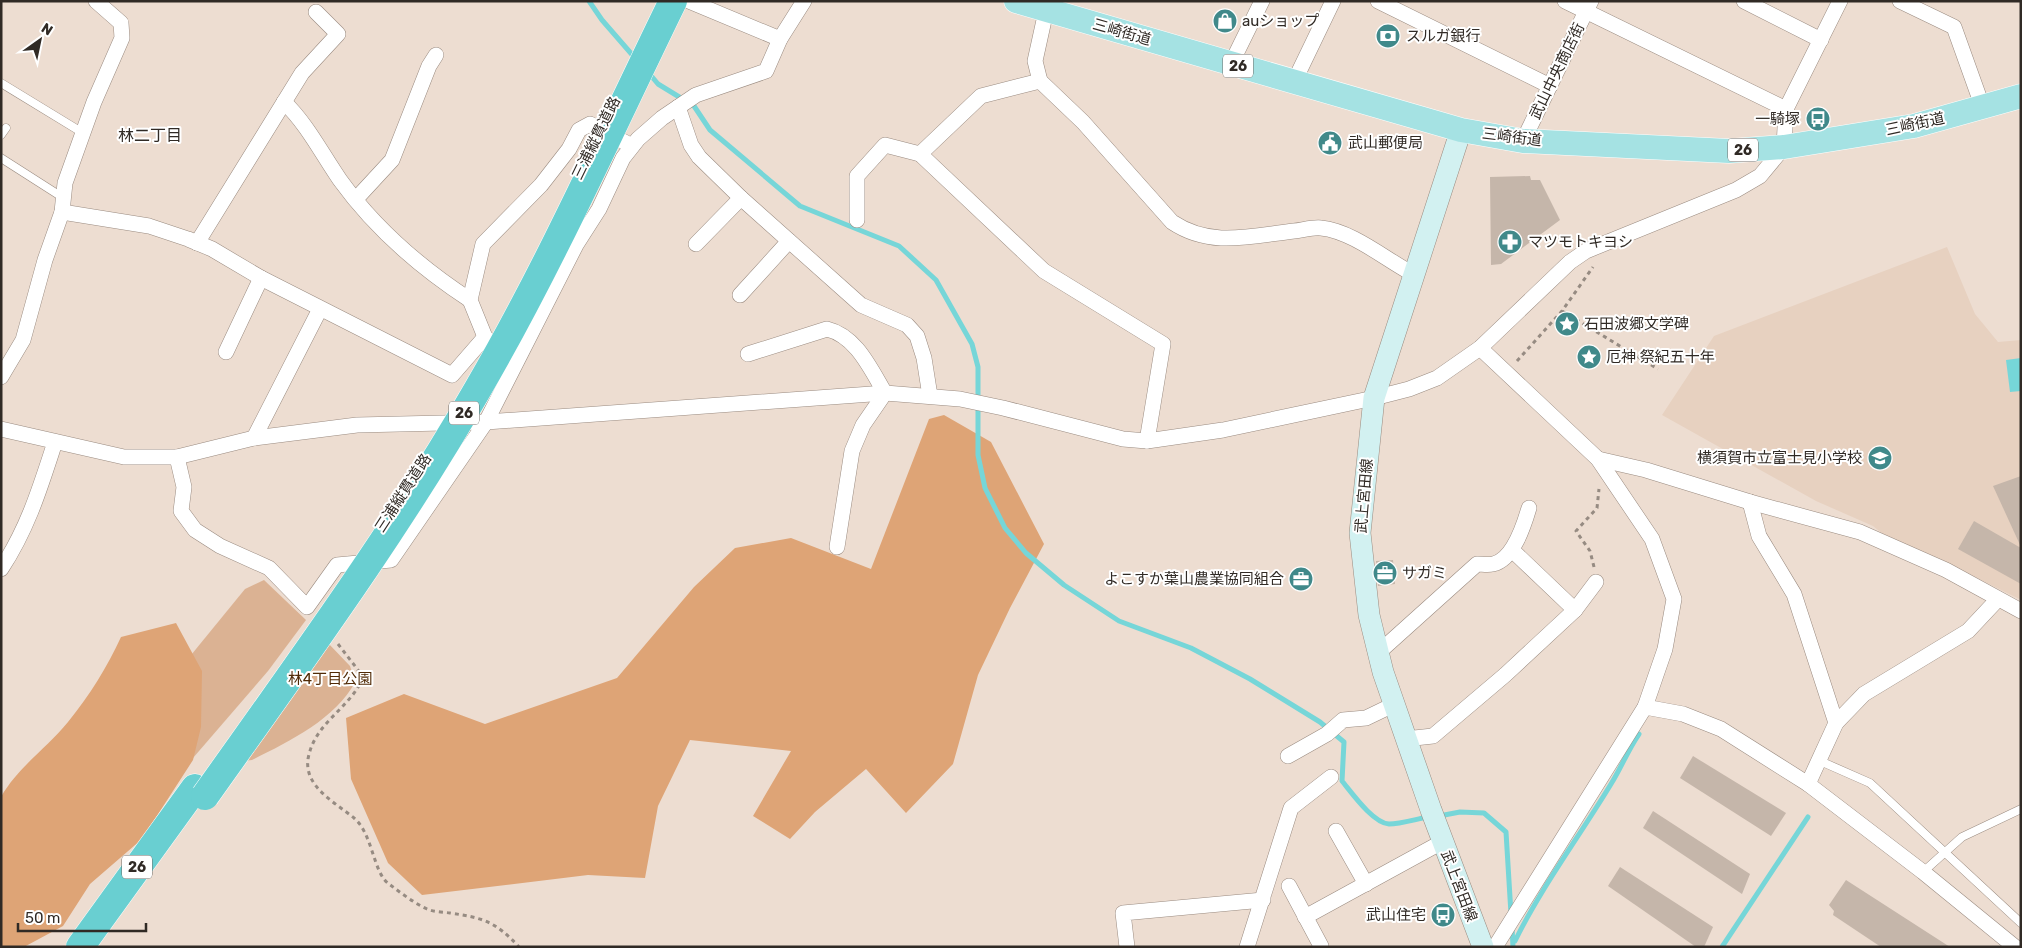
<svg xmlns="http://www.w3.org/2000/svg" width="2022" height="948" viewBox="0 0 2022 948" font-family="Rubik,'Noto Sans JP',sans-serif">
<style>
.built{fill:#e7d1c0}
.green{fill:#dbb293}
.forest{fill:#dea476}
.water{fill:#76d6d8}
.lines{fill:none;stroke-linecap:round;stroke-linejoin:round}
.stream{stroke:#76d6d8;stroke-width:5}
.building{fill:#c5b6aa}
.lane-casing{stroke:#9a8b80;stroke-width:9}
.street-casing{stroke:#9a8b80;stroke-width:16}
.secondary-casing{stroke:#9a8b80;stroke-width:22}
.primary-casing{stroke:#fff;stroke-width:25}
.highway-casing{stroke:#fff;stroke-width:29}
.path{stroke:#968b82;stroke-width:3;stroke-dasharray:4 4;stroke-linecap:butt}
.lane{stroke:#fff;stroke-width:8}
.street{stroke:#fff;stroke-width:15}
.secondary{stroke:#d2f1f1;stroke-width:21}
.primary{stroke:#a5e2e3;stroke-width:24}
.highway{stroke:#69cfd1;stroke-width:28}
.highway-bridge-casing{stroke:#fff;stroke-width:29;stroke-linecap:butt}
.highway-bridge{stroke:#69cfd1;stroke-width:28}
.labels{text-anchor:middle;stroke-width:4;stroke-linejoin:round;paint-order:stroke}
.shield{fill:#fff;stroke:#6e6a66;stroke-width:1}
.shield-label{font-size:14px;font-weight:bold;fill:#302a25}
.poi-label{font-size:15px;fill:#302a25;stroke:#fff;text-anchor:start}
.street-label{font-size:15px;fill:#302a25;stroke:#fff}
.park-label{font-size:15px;fill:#512b07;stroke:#fff}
.neighbourhood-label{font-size:16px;fill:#302a25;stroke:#fff}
</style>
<rect width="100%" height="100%" fill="#edddd1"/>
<!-- built -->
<path class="built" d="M1947,247L1975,314L1998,342L2021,340V600L1971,575L1895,544L1873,526L1816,501L1662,415L1714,336Z"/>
<!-- green -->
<g class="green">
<path d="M264,580L306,620L268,671L193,758L187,660L245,589Z"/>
<path d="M328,643L350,666L355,682C336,719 288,742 252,760L243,761Z"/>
</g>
<!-- forest -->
<g class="forest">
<path d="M944,415L991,442L1044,544L1010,608L978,675L953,764L906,813L866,769L815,812L790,839L753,816L791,751L690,740L658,806L645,878L588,875L422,895L388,863L351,779L346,718L404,694L485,724L617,678L694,587L735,548L791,538L871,569L929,419Z"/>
<path d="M176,623L202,671L201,727L193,760L142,839L90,884L63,926L24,947H1V797C18,767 47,748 68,722C90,695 107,667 121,637Z"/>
</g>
<!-- water -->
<path class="water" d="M2021,358V391L2010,392L2006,360Z"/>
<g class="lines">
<!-- stream -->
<g class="stream">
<path d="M589,1L602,20L635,58"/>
<path d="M648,72L658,84L694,106L710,130L800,206L899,246L936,280L972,344L978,367V455L985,488L1005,528L1026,553L1064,585L1119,621L1191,648L1250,679L1320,722L1344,742L1342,781C1352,793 1373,823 1389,824C1401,824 1416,819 1428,817"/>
<path d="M1439,816L1460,812L1484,813L1506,832L1511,914"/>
<path d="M1512,927L1513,947"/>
<path d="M1515,941C1542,886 1579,837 1611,784C1621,768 1628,750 1639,734"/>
<path d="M1722,947L1808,817"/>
</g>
</g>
<!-- building -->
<g class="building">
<path d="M1530,176L1531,180H1540L1560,220L1501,264L1491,265L1490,177Z"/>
<path d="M2021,476V547L1993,486Z"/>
<path d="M1974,521L2021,548V584L1958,549Z"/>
<path d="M1393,560L1395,584L1378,586L1376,561Z"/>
<path d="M1693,756L1786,813L1771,836L1680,778Z"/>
<path d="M1653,811L1750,874L1742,894L1643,828Z"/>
<path d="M1620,867L1713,927L1704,947H1696L1608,886Z"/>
<path d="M1846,880L1950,947H1881L1833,915L1834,911L1829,905Z"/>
</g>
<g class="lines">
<defs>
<g id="lane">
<path d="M1,83L83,133"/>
<path d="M1,135L6,128"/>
<path d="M1,158L62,197"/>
<path d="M1820,761L1870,783L2021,923"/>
<path d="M1923,872L1962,837L2021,809"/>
</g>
<g id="street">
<path d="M689,1L780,39"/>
<path d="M1378,1L1550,86"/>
<path d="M1565,1L1786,109"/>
<path d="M1744,1L1821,40"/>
<path d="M1900,1L1954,27L1983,108"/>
<path d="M1048,2L1035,61L1040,81L981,96L920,154L1044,271L1163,344L1147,441"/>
<path d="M1231,64L1262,1"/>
<path d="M1040,81L1083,122L1172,222C1211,248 1250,236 1294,231C1303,230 1313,227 1321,228C1352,231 1385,259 1413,274"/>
<path d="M1294,82L1333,1"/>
<path d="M284,102C307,124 322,154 340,180C374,227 421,268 470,300"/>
<path d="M678,107L691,145L699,157L741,198L861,305L907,325L917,336L924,358L930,396"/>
<path d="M1523,141L1591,1"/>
<path d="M356,199L392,160L429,66L436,55"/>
<path d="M62,212L149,226L188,239L212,249L261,278L452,375L485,337"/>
<path d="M857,220V176L885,145L920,154"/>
<path d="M197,243L302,73L338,34L316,12"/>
<path d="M696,244L741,198"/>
<path d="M740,295L789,241"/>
<path d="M493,344L485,337L470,300L483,244L541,185L569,149L579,130L590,124L632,146"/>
<path d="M1480,348L1598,459L1652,539L1674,599L1665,649L1645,707L1495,947"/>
<path d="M226,352L261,278"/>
<path d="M748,354L827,329C856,336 870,368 885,393L863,425L852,451L837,547"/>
<path d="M1,377L23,340L45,260L62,212L65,183L94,102L122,38L121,23L96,1"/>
<path d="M1,429L124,457H177L254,438L357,425L486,422L885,393L960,399L1003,408L1123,439L1147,441L1223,430L1374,398L1409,389L1437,378L1480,348L1570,262L1586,251L1736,190L1760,176L1784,147L1786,109L1840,1"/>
<path d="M254,438L320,309"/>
<path d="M177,457L184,487L181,511L195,530L220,546L269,568L307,607L337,565L391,560L486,422L576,245L599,209L623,158L638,139L662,118L696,95L766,71L780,39L804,1"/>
<path d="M1598,459L1646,470L1750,502L1860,532L1946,570L2021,611"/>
<path d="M1750,502L1759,536L1794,594L1836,723L1808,784"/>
<path d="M1512,550L1575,610"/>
<path d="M1,569C28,528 40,488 55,442"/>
<path d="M1378,653L1477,564C1482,564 1488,565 1493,564C1513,560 1524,525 1529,508"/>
<path d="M1645,707L1683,714L1721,729L1808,784L1923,872L2015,947"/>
<path d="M1836,723L1864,694L1968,631L1998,599"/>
<path d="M1405,739L1433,736L1505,675L1575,610L1596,582"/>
<path d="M1288,756L1327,734L1343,720L1366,718L1393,705"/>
<path d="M1336,831L1366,884"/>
<path d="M1289,886L1321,946"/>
<path d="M1305,917L1442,842"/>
<path d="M1127,947L1123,913L1263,900"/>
<path d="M1247,947L1291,808L1331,777"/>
</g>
<path id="secondary" d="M1461,130L1374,398L1360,533L1369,615L1383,672L1431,810L1483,947"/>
<path id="primary" d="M1016,1L1461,130L1523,141L1729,151L1784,147L1914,126L2021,96"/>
<path id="highway" d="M80,947L195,788"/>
</defs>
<!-- lane casing -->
<use href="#lane" class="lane-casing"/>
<!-- street casing -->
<use href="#street" class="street-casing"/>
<!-- secondary casing -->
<use href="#secondary" class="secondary-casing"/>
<!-- primary casing -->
<use href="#primary" class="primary-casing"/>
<!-- highway casing -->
<use href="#highway" class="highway-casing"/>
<!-- path -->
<g class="path">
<path d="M1562,311L1658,369"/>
<path d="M1517,361L1562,311L1593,267"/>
<path d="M1594,567L1590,551L1576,531L1597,508L1599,489"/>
<path d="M338,644L358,670L361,682C346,711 314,724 308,759C304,787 336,803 354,818C373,834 373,873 389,884C401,893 414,903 427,909C434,912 443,912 450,913C483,918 495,921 519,947"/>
</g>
<!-- lane -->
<use href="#lane" class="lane"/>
<!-- street -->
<use href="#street" class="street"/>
<!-- secondary -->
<use href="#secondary" class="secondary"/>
<!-- primary -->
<use href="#primary" class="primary"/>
<!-- highway -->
<use href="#highway" class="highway"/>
<defs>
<path id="highway-bridge" d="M205,796C300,662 397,530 479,387C551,263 610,130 673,1"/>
</defs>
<!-- highway-bridge casing -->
<use href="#highway-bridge" class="highway-bridge-casing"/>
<!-- highway-bridge -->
<use href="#highway-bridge" class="highway-bridge"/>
</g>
<!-- icons -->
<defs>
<symbol id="shop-disc" viewBox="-11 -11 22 22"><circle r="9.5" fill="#40898a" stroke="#fff"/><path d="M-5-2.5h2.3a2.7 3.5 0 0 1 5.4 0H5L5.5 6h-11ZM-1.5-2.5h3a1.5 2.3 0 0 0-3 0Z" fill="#fff"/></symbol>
<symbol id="bank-disc" viewBox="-11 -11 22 22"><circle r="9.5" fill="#40898a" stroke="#fff"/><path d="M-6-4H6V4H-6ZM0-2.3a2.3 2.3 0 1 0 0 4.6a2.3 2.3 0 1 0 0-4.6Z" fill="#fff"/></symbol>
<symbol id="bus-disc" viewBox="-11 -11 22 22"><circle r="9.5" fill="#40898a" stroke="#fff"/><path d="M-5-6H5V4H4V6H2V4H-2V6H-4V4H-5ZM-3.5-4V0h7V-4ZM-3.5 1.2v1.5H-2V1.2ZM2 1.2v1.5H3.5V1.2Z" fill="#fff"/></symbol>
<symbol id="civic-disc" viewBox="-11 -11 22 22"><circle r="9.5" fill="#40898a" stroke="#fff"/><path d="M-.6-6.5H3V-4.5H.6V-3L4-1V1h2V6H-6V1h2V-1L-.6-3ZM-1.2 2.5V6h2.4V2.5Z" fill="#fff"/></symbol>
<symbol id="pharmacy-disc" viewBox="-11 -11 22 22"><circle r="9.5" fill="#40898a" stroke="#fff"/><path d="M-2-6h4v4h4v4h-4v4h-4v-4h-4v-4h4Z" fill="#fff"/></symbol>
<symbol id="sight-disc" viewBox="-11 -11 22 22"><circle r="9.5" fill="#40898a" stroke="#fff"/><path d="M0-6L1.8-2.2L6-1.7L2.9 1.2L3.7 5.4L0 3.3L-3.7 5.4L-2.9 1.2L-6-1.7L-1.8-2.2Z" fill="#fff"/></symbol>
<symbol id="school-disc" viewBox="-11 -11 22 22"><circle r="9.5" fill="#40898a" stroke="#fff"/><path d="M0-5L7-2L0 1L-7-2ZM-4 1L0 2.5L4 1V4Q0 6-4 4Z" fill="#fff"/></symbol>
<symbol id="office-disc" viewBox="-11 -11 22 22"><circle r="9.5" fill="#40898a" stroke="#fff"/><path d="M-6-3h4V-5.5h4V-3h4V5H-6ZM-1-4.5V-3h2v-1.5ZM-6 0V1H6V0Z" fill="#fff"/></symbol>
</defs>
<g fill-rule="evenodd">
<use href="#shop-disc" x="1211" y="7" width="28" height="28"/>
<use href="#bank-disc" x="1374" y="22" width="28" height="28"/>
<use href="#bus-disc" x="1804" y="105" width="28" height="28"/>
<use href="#civic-disc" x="1316" y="129" width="28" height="28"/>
<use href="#pharmacy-disc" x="1496" y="228" width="28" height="28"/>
<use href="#sight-disc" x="1553" y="310" width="28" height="28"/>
<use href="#sight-disc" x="1575" y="343" width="28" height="28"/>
<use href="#school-disc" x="1866" y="444" width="28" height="28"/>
<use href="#office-disc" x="1371" y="559" width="28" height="28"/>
<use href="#office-disc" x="1287" y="565" width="28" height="28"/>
<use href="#bus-disc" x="1429" y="901" width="28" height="28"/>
</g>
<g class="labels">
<!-- shield labels -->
<g class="shield">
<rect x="1223" y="54.5" width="30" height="23" rx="4"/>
<rect x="1728" y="138.5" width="30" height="23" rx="4"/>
<rect x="449" y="401.5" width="30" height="23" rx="4"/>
<rect x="122" y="855.5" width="30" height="23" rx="4"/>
</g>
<g class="shield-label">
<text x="1238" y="71">26</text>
<text x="1743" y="155">26</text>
<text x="464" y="418">26</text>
<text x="137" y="872">26</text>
</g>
<!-- poi labels -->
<g class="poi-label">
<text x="1242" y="26">auショップ</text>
<text x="1406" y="41">スルガ銀行</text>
<text x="1800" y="124" text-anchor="end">一騎塚</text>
<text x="1348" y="148">武山郵便局</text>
<text x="1528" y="247">マツモトキヨシ</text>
<text x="1584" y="329">石田波郷文学碑</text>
<text x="1606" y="362">厄神 祭紀五十年</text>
<text x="1862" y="463" text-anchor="end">横須賀市立富士見小学校</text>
<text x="1402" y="578">サガミ</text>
<text x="1284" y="584" text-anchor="end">よこすか葉山農業協同組合</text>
<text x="1426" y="920" text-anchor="end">武山住宅</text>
</g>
<!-- street labels -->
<g class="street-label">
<text transform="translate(1122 32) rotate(16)" y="5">三崎街道</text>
<text transform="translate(1557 71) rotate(-64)" y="5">武山中央商店街</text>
<text transform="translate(1915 124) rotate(-12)" y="5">三崎街道</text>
<text transform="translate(1512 137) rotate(7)" y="5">三崎街道</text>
<text transform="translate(596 138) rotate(-64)" y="5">三浦縦貫道路</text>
<text transform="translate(403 493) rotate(-57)" y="5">三浦縦貫道路</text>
<text transform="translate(1364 496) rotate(-85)" y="5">武上宮田線</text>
<text transform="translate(1459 886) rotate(69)" y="5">武上宮田線</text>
</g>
<!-- park labels -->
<g class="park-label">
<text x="330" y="684">林4丁目公園</text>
</g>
<!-- neighbourhood labels -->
<g class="neighbourhood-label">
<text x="150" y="141">林二丁目</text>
</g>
</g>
<!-- border -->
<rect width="2022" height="948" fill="none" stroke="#302a25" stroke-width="5"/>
<!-- north arrow -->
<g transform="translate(40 40) rotate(33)" stroke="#ffffff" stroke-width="4" paint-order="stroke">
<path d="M0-4L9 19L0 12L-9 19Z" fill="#302a25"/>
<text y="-8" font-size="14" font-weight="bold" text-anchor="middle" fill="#302a25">N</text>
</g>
<!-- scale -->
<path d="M18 923v8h128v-8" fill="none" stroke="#302a25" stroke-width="2.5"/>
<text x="25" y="923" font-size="15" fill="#302a25" stroke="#ffffff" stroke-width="4" paint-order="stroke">50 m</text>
</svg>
